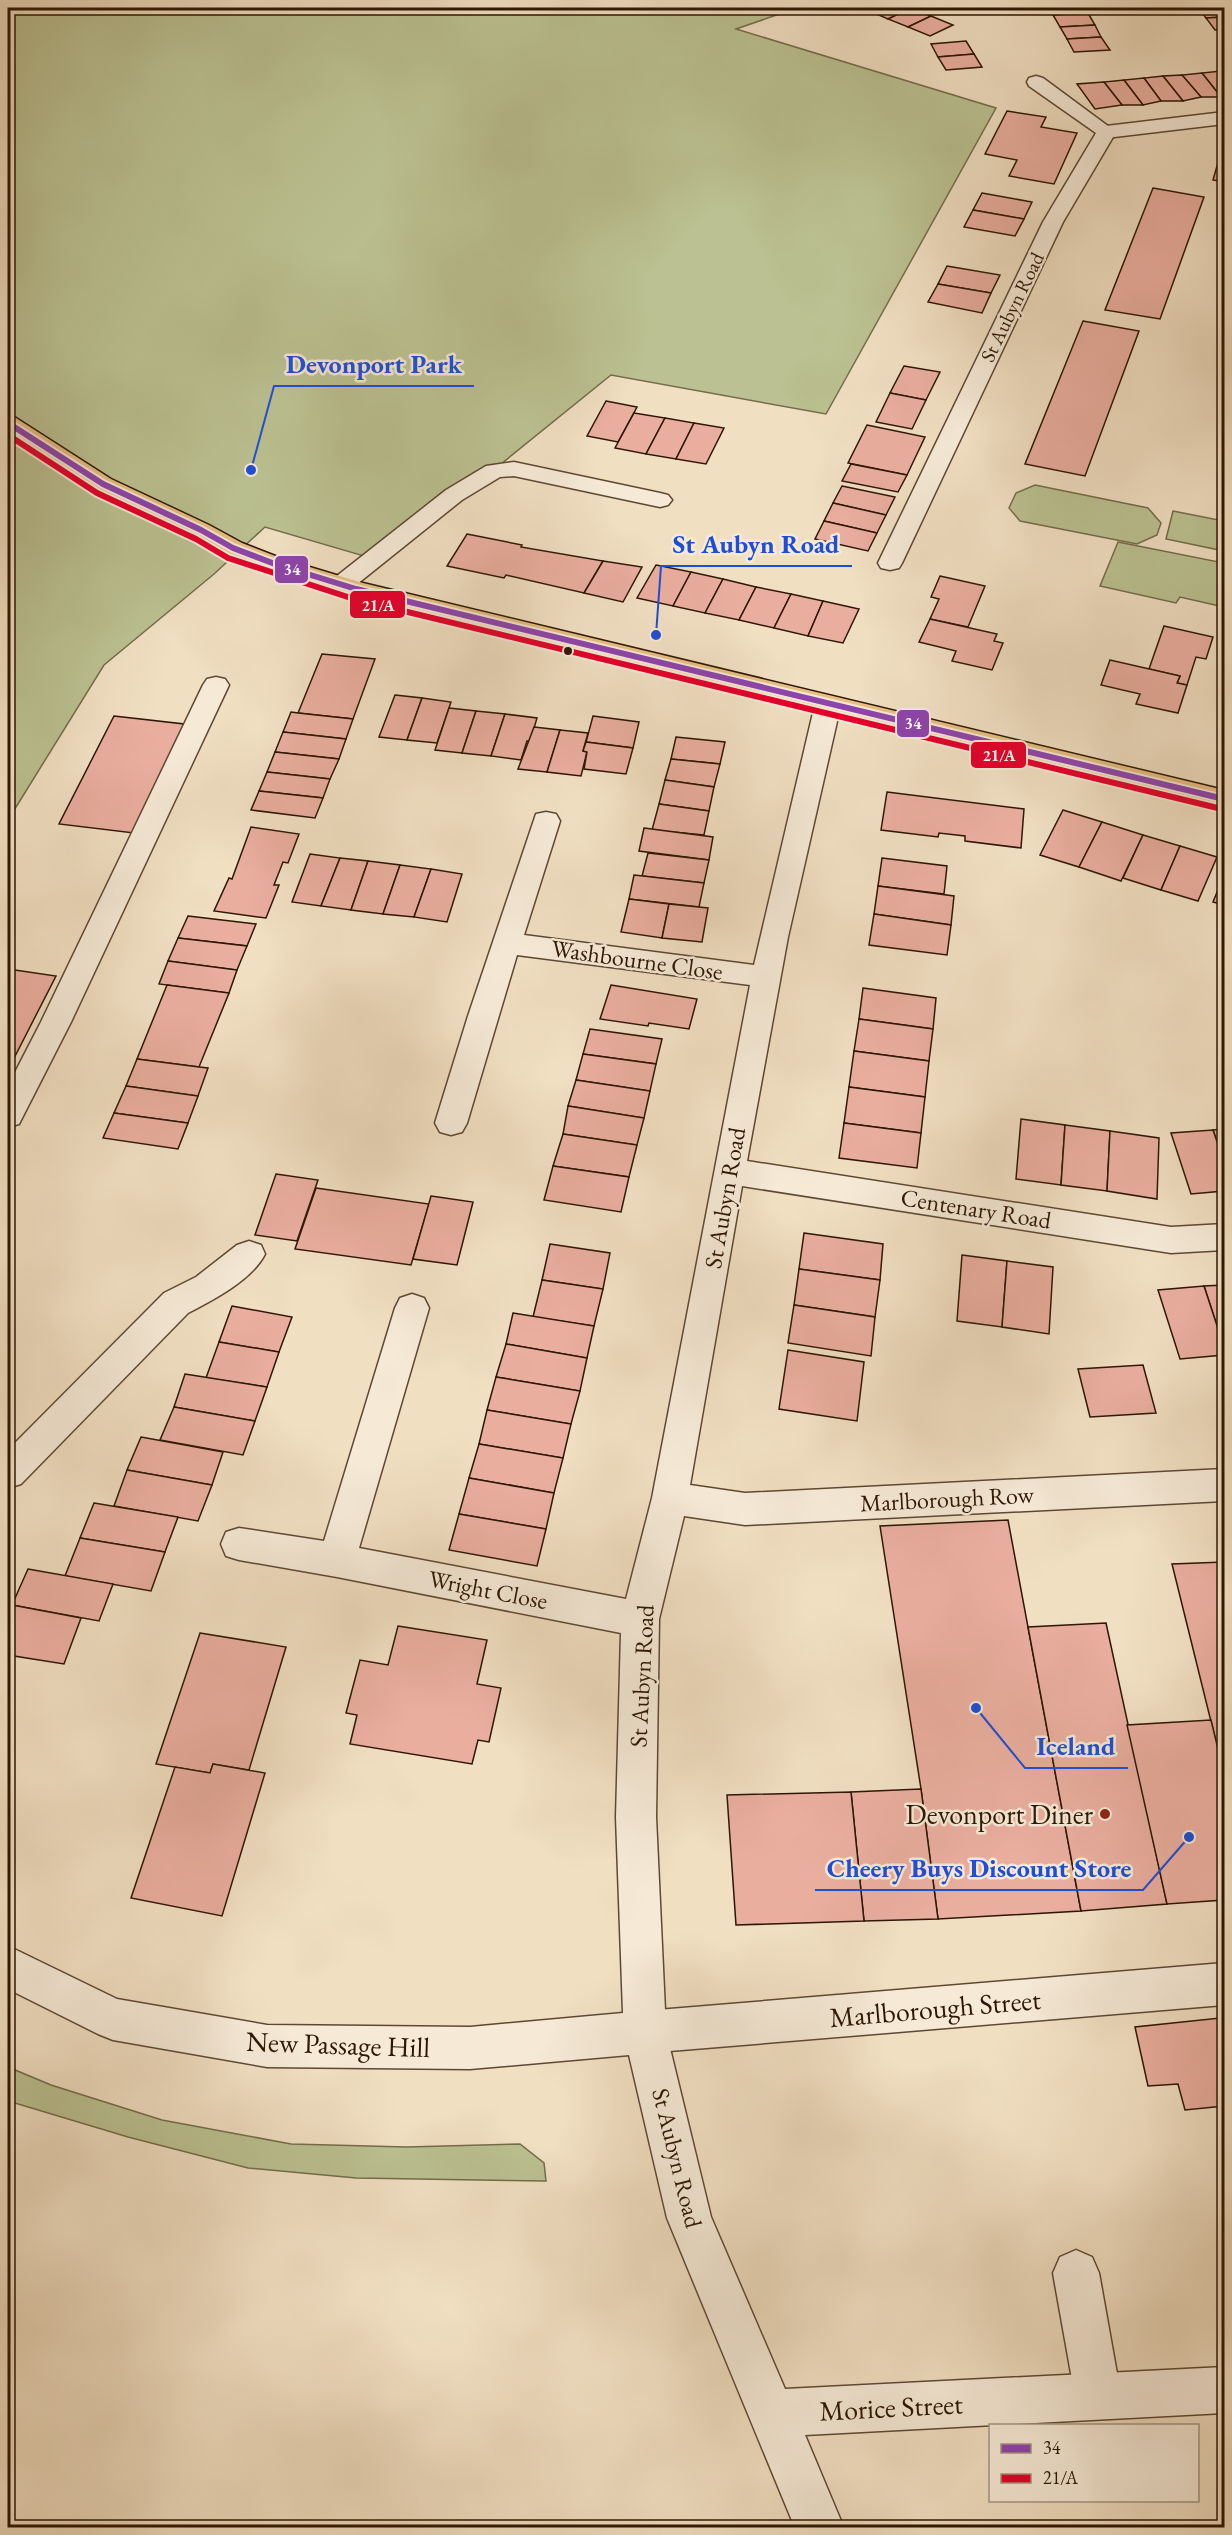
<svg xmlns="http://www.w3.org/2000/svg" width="1232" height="2535" viewBox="0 0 1232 2535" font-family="'EB Garamond',serif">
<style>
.green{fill:#bbc192;stroke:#746c4a;stroke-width:1.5}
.building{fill:#eaae9f;stroke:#2d1603;stroke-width:1.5}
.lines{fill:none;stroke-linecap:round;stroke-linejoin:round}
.service-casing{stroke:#5e4833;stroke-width:3}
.pedestrian-casing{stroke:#5e4833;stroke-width:3}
.minor-casing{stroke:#5e4833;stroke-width:3}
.primary-casing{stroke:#2d1603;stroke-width:3}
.service{fill:#f6ead7;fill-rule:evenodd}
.pedestrian{fill:#f6ead7;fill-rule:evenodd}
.minor{fill:#f6ead7;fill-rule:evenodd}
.primary{fill:#e8c081;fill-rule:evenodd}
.bus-1-casing{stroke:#f6ead7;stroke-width:10}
.bus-2-casing{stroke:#f6ead7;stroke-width:10}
.bus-1{stroke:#8e44ad;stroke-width:6}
.bus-2{stroke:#e4002b;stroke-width:6}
.bus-dot{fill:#2d1603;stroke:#f6ead7;stroke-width:2}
.poi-dot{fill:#8f2418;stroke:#f6ead7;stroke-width:2}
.labels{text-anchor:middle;stroke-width:5;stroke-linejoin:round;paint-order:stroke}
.far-street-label{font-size:20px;fill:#2d1603;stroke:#f6ead7}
.street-label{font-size:24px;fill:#2d1603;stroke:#f6ead7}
.near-poi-label{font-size:28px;fill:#2d1603;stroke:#f6ead7;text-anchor:end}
.near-street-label{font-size:28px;fill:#2d1603;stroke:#f6ead7}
.leader{fill:none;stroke:#1d4ed8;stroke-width:2}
.callout-dot{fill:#1d4ed8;stroke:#f6ead7;stroke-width:2}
.callout-label{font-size:26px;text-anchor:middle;font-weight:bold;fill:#1d4ed8;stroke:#f6ead7;stroke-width:5;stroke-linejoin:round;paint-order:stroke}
.line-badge{stroke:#f6ead7;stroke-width:2}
.badge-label{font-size:16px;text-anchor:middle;font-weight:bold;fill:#fff}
</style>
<rect width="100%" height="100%" fill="#f1dfc2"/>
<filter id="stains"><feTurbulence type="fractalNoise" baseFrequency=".00333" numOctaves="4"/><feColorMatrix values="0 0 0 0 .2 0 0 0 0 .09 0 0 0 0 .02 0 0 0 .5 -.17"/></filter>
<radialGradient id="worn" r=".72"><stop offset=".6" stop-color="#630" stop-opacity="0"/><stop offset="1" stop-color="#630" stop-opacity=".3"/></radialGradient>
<!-- green -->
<g class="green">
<path d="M8,8H797L736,29L996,108L826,414L611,375L381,561L265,527L214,574L104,665L8,820Z"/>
<path d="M1035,485L1148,508L1161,523L1157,535L1137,544L1020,521L1009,508L1016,493Z"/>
<path d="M1173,511L1224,521V551L1166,539Z"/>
<path d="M1118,542L1224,563V607L1180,597L1176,603L1100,586Z"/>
<path d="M8,2067L51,2085L162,2120L291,2144L407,2147L520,2144L544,2163L546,2181L356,2178L248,2168L128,2137L8,2101Z"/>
</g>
<!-- building -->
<g class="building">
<path d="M873,8H911L888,19L867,10Z"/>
<path d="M911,8L931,16L908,27L888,19Z"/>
<path d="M1049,8H1085L1088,13L1053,15Z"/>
<path d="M1199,8H1224V17L1206,18Z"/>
<path d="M1088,13L1095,25L1060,27L1053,15Z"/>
<path d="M931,16L953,25L930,36L908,27Z"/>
<path d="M1224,17V29L1215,30L1206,18Z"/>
<path d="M1095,25L1101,37L1067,39L1060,27Z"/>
<path d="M1101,37L1110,50L1074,52L1067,39Z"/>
<path d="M966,41L974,54L938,57L931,44Z"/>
<path d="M974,54L982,67L946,70L938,57Z"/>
<path d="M1221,71L1224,75V97H1221L1202,73Z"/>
<path d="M1202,73L1221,97H1201L1182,75Z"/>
<path d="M1182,75L1201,97L1183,101L1163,76Z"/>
<path d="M1163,76L1183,101H1161L1144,78Z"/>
<path d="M1144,78L1161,101L1143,105L1124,80Z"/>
<path d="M1124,80L1143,105H1122L1104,82Z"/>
<path d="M1104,82L1122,105L1095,109L1077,84Z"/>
<path d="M1007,111L1046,117L1041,127L1077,133L1054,184L1009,176L1017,160L985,154Z"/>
<path d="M1219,159L1224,160V182L1213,180Z"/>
<path d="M1153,188L1204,197L1160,319L1105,310Z"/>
<path d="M982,193L1032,202L1024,219L973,210Z"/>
<path d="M973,210L1024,219L1015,236L964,227Z"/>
<path d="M947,266L1000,275L991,293L938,284Z"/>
<path d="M938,284L991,293L982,313L928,302Z"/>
<path d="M1083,321L1139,331L1085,476L1025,464Z"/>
<path d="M904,366L940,372L926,400L890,393Z"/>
<path d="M890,393L926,400L912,429L876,422Z"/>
<path d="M606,401L637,407L618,442L587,436Z"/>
<path d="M634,413L665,418L646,454L615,448Z"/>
<path d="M665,418L694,423L676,459L646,454Z"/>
<path d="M694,423L724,428L706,464L676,459Z"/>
<path d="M867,425L925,437L907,475L848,463Z"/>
<path d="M851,464L907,475L898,492L842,481Z"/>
<path d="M842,486L895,497L886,515L833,503Z"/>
<path d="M833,503L886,515L877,533L824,521Z"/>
<path d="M824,521L877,533L868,551L815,539Z"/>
<path d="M467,534L522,545L521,547L603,561L584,593L506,575L504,578L447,566Z"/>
<path d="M603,561L642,567L623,602L584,593Z"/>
<path d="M656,565L691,572L673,606L637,598Z"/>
<path d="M691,572L723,579L705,613L673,606Z"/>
<path d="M940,576L985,586L968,627L930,619L939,599L931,597Z"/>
<path d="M723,579L756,587L739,620L705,613Z"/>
<path d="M756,587L791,594L774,628L739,620Z"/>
<path d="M791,594L823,601L808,636L774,628Z"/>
<path d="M823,601L859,609L843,643L808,636Z"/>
<path d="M930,619L997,634L994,641L1003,643L992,670L952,661L956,651L919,642Z"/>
<path d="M1164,626L1213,637L1206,659L1196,657L1187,685L1177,683L1180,676L1149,669Z"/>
<path d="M322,654L375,659L353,719L298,713Z"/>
<path d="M1110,660L1180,676L1177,683L1187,685L1178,713L1136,704L1140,694L1101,685Z"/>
<path d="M395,695L422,698L407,740L379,737Z"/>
<path d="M422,698L451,702L437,743L407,740Z"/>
<path d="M449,708L476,711L462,753L435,750Z"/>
<path d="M476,711L505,714L491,756L462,753Z"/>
<path d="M291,712L298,713L353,719L346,739L283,732Z"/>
<path d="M505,714L537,718L530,742L527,741L521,760L491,756Z"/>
<path d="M114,716L184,724L134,833L59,824Z"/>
<path d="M593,716L639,722L633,748L586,742Z"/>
<path d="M534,727L560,730L547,772L518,769Z"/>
<path d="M560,730L588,733L583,751L587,752L581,776L547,772Z"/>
<path d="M283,732L346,739L339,759L275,752Z"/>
<path d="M676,737L725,742L720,764L671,759Z"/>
<path d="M586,742L633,748L626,774L584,769L587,752L583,751Z"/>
<path d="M275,752L339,759L330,779L267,772Z"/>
<path d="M671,759L720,764L714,787L665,780Z"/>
<path d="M267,772L330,779L323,798L259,791Z"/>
<path d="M665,780L714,787L709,811L659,804Z"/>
<path d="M259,791L323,798L315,818L251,810Z"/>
<path d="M887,792L1024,809L1021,848L965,841V836L939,833L938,837L881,830Z"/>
<path d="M659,804L709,811L704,835L652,830Z"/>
<path d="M1063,810L1102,822L1079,867L1040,855Z"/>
<path d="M1102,822L1143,835L1121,881L1079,867Z"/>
<path d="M251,827L299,834L288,863L283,862L274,885H279L266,918L214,911L229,878L232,879Z"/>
<path d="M644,828L713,837L709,860L639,851Z"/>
<path d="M1143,835L1180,846L1161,890L1123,878Z"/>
<path d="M1180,846L1217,857L1198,901L1161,890Z"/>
<path d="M648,853L709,860L704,883L642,876Z"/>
<path d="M310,854L340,858L321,906L292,902Z"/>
<path d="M340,858L368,861L351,910L321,906Z"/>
<path d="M882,858L947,866L944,894L878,886Z"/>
<path d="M368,861L400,865L383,914L351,910Z"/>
<path d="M400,865L431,869L414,917L383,914Z"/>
<path d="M431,869L462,874L447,922L414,917Z"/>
<path d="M634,875L704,883L699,907L629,899Z"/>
<path d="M1224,875V905L1213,902Z"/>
<path d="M878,886L954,896L951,925L874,914Z"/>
<path d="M629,899L669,904L662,938L621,932Z"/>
<path d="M669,904L708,908L702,942L662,938Z"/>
<path d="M874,914L951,925L947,955L869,945Z"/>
<path d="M188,916L256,924L247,946L178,938Z"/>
<path d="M178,938L247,946L237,970L168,961Z"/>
<path d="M168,961L237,970L229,993L159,984Z"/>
<path d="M8,969L56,976L8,1070Z"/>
<path d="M167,985L229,993L199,1067L137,1059Z"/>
<path d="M611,985L697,999L689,1029L649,1023L648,1026L600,1019Z"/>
<path d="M863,988L936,998L933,1029L859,1019Z"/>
<path d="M859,1019L933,1029L929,1061L854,1051Z"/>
<path d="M590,1029L662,1039L656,1064L583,1054Z"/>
<path d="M854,1051L929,1061L925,1097L849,1087Z"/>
<path d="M583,1054L656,1064L650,1091L576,1080Z"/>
<path d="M137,1059L199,1067L208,1068L198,1096L126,1086Z"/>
<path d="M576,1080L650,1091L644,1118L568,1106Z"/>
<path d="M126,1086L198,1096L188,1123L114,1113Z"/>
<path d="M849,1087L925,1097L921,1133L844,1123Z"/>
<path d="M568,1106L644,1118L637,1145L563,1134Z"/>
<path d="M114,1113L188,1123L178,1149L103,1138Z"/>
<path d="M1021,1119L1065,1125L1061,1185L1016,1179Z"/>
<path d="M844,1123L921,1133L917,1168L839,1158Z"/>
<path d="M1065,1125L1110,1131L1107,1191L1061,1185Z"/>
<path d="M1224,1129V1162L1213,1130Z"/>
<path d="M1213,1130L1224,1162V1191L1191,1194L1171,1133Z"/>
<path d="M1110,1131L1159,1138L1157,1199L1107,1191Z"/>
<path d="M563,1134L637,1145L629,1177L553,1166Z"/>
<path d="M553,1166L629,1177L621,1212L544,1200Z"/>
<path d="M276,1174L318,1180L297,1241L255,1235Z"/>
<path d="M316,1188L429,1204L411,1265L295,1249Z"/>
<path d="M431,1196L473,1202L457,1265L413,1259Z"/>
<path d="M804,1233L883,1244L880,1280L799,1269Z"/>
<path d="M550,1244L610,1253L603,1289L542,1280Z"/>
<path d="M962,1255L1007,1261L1002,1327L957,1321Z"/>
<path d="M1007,1261L1053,1267L1049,1334L1002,1327Z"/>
<path d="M799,1269L880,1280L875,1317L794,1305Z"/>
<path d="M542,1280L603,1289L594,1326L533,1317Z"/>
<path d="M1224,1285V1347L1204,1286Z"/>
<path d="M1204,1286L1224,1347V1355L1180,1359L1158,1290Z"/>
<path d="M794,1305L875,1317L871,1356L788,1343Z"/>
<path d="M232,1306L292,1317L279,1352L219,1342Z"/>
<path d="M513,1313L594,1326L587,1358L506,1344Z"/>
<path d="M219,1342L279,1352L267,1387L206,1378Z"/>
<path d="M506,1344L587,1358L580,1391L496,1377Z"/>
<path d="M788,1350L864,1362L857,1421L779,1409Z"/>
<path d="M1143,1365L1156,1413L1090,1417L1078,1369Z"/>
<path d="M185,1374L267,1387L255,1421L174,1407Z"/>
<path d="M496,1377L580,1391L571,1424L487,1410Z"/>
<path d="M174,1407L255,1421L243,1455L160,1440Z"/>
<path d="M487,1410L571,1424L563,1458L479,1444Z"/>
<path d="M141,1437L223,1452L212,1485L127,1470Z"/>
<path d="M479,1444L563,1458L554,1493L469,1478Z"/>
<path d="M127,1470L212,1485L198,1521L114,1506Z"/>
<path d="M469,1478L554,1493L546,1529L459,1514Z"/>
<path d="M94,1503L178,1517L165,1552L80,1538Z"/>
<path d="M459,1514L546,1529L537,1566L449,1550Z"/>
<path d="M1008,1520L1081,1911L938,1919L921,1789L880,1526Z"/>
<path d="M80,1538L165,1552L151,1591L65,1576Z"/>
<path d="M1224,1562V1774L1172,1564Z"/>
<path d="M28,1569L113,1584L99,1621L12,1605Z"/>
<path d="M12,1605L81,1618L64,1664L8,1655V1616Z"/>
<path d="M1106,1623L1167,1904L1081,1911L1028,1627Z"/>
<path d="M398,1626L487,1640L477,1684L501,1688L489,1742L478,1740L472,1764L350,1744L357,1715L346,1713L360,1660L388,1665Z"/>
<path d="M200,1633L286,1647L249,1770L213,1764L210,1773L156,1764Z"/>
<path d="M1211,1720L1224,1774V1900L1167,1904L1127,1725Z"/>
<path d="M213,1764L265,1773L222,1916L131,1898L175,1767L210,1773Z"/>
<path d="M921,1789L938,1919L864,1921L851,1792Z"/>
<path d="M851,1792L864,1921L736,1925L727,1795Z"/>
<path d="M1220,2018L1224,2037V2106L1185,2110L1178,2084L1148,2086L1135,2027Z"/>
</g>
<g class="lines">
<defs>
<g id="service">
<path d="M1224,112V124L1106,138L1099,136L1096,132L1099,128L1106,126Z"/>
<path d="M514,462L660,493L668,495L672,500L668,505L660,507L514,476L500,477L462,500L351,589L342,592L333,589L330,584L333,579L446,490L486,466Z"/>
<path d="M216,677L225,679L229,685L71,1022L19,1124L8,1127V1086L41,1022L203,685L207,679Z"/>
<path d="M249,1241L261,1245L265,1254C252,1280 213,1300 188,1313L21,1484L8,1488V1450L164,1293L196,1277L237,1245Z"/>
<path d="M1076,2250L1092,2257L1099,2273L1121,2396L1115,2413L1098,2419L1081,2413L1075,2396L1053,2273L1060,2257Z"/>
</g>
<path id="pedestrian" d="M1224,1963V2005L645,2053L630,2047L624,2032L630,2017L645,2011Z"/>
<g id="minor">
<path d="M1036,76L1043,78L1116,132L1063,222L902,563L899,568L890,570L881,568L878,563L1043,222L1096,133L1029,86L1027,82L1029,78Z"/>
<path d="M828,696L837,698L841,704L788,937L747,1161L1171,1227L1224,1224V1250L1171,1253L742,1186L690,1485L745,1493L1224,1469V1501L745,1525L684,1516L659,1619L656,1817L666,2032L711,2217L785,2389L1224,2367V2413L805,2435L844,2528H795L667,2218L629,2055L470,2069L267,2067L113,2040L98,2034L8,1989V1946L117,1999L267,2025L470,2027L623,2013L616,1817L621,1633L337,1577L239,1560L226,1556L221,1544L226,1532L239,1528L324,1541L395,1308L400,1298L412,1294L424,1298L429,1308L359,1548L626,1599L652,1498L750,985L517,955L467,1123L462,1132L451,1135L440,1132L435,1123L468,1016L536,814L546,812L556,814L560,821L524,935L754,965L815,704L819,698Z"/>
</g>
<path id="primary" d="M8,416L16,418L111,479L209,525L242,543L283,559L363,583L1224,790V808L356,597L266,569L225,553L193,535L95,489L8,433Z"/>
</defs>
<!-- service casing -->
<use href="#service" class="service-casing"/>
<!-- pedestrian casing -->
<use href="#pedestrian" class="pedestrian-casing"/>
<!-- minor casing -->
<use href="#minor" class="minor-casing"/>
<!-- primary casing -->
<use href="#primary" class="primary-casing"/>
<!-- service -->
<use href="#service" class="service"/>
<!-- pedestrian -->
<use href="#pedestrian" class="pedestrian"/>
<!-- minor -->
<use href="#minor" class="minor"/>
<!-- primary -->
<use href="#primary" class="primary"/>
<defs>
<path id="bus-1" d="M8,423L103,484L201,530L233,548L275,564L356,589L1224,799"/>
<path id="bus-2" d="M8,435L97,493L196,539L228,558L354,599L1222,809"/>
</defs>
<!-- bus-1 casing -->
<use href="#bus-1" class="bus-1-casing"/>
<!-- bus-2 casing -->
<use href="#bus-2" class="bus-2-casing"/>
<!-- bus-1 -->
<use href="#bus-1" class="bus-1"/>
<!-- bus-2 -->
<use href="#bus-2" class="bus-2"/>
</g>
<!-- markers -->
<circle class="bus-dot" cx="568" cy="651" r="5"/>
<circle class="poi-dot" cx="1105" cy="1814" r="6"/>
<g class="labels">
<!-- far-street labels -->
<g class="far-street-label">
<text transform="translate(1012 307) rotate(-64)" y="7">St Aubyn Road</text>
</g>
<!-- street labels -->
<g class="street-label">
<text transform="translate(637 960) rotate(8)" y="8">Washbourne Close</text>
<text transform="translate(725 1198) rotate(-80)" y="8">St Aubyn Road</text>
<text transform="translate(976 1209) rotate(9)" y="8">Centenary Road</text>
<text transform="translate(947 1499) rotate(-3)" y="8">Marlborough Row</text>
<text transform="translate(488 1590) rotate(11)" y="8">Wright Close</text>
<text transform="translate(642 1676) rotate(-87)" y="8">St Aubyn Road</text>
<text transform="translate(677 2158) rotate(76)" y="8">St Aubyn Road</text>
</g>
<!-- near-poi labels -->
<g class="near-poi-label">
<text x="1093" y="1824">Devonport Diner</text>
</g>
<!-- near-street labels -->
<g class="near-street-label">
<text transform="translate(935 2008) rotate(-5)" y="10">Marlborough Street</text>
<text transform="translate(338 2044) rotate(2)" y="10">New Passage Hill</text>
<text transform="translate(891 2407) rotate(-3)" y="10">Morice Street</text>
</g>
</g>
<!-- callouts -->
<path class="leader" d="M251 470L274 386H474M656 635L661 566H852M976 1708L1025 1768H1128M1189 1837L1143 1890H815"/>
<g class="callout-dot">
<circle cx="251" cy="470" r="6"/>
<circle cx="656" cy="635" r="6"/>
<circle cx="976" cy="1708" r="6"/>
<circle cx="1189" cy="1837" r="6"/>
</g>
<g class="callout-label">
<text x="374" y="373">Devonport Park</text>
<text x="756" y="553">St Aubyn Road</text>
<text x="1076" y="1755">Iceland</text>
<text x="979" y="1877">Cheery Buys Discount Store</text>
</g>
<g class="line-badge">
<rect x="274" y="555" width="35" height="29" rx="6" fill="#8e44ad"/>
<rect x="349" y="590" width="57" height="29" rx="6" fill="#e4002b"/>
<rect x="896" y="709" width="34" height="29" rx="6" fill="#8e44ad"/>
<rect x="970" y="741" width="57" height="28" rx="6" fill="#e4002b"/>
</g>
<g class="badge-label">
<text x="292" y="575">34</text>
<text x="378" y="611">21/A</text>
<text x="913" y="729">34</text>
<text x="999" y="761">21/A</text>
</g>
<!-- margin -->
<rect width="1232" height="2535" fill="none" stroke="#f1dfc2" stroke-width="30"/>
<rect x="9" y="9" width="1214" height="2517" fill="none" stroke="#2d1603" stroke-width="3"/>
<rect x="15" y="15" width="1202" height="2505" fill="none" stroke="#2d1603" stroke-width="1.5"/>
<!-- legend -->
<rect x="989" y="2424" width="210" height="78" fill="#f6ead7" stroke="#a69582" stroke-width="1.5"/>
<rect x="1001" y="2444" width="30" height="9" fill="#8e44ad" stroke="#a69582" stroke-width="1.5"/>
<text x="1043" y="2454" font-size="18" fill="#2d1603">34</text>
<rect x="1001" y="2474" width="30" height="9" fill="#e4002b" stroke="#a69582" stroke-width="1.5"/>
<text x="1043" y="2484" font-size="18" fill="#2d1603">21/A</text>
<rect width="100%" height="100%" filter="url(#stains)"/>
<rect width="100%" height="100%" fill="url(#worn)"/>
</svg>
